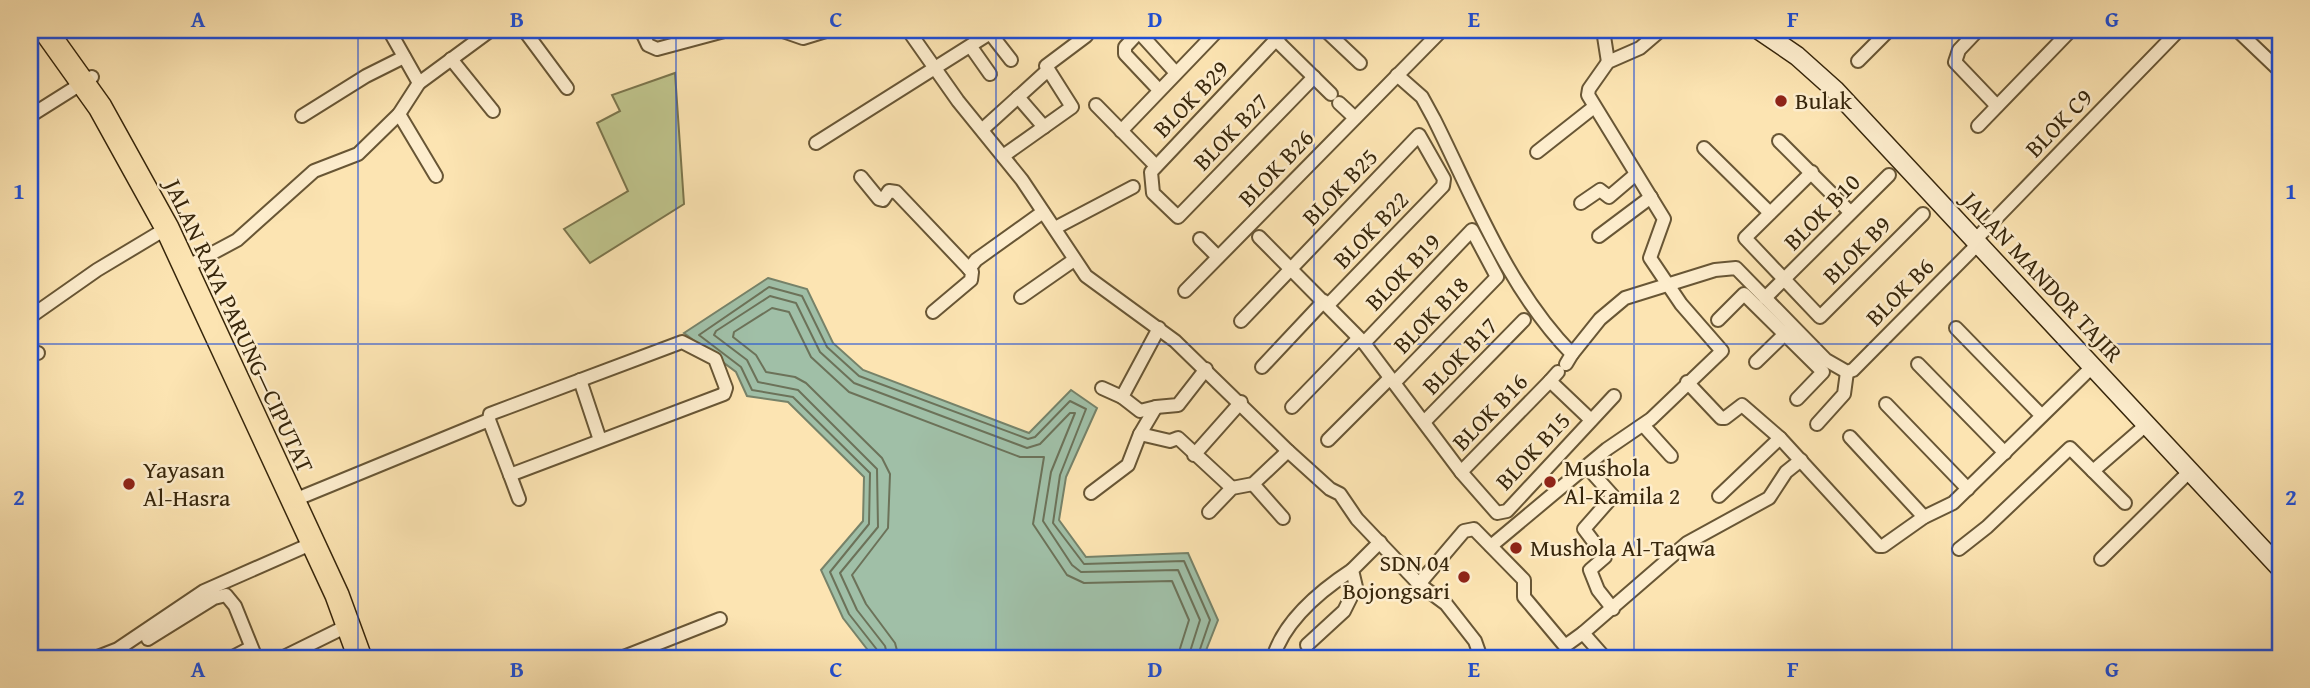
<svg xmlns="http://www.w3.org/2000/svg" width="2310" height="688" viewBox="0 0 2310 688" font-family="'Gentium Book Plus',serif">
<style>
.green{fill:#bfc48c;stroke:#7b754c;stroke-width:2}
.water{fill:#a0bfa7;stroke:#768269;stroke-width:2}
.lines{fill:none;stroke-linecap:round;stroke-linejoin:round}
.shore{stroke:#6c7259;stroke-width:2}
.street-casing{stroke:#685635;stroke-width:16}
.secondary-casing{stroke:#37260b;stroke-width:21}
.highway-casing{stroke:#37260b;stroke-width:26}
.street{stroke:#fdedcd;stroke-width:12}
.secondary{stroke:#fdedcd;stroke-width:18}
.highway{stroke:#fce4b2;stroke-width:23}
.grid{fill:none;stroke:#1d4ed8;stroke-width:2;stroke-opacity:0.55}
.poi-dot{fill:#8f2418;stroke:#fdedcd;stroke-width:2.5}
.labels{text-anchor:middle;stroke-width:5;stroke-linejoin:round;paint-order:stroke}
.street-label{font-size:24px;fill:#37260b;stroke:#fdedcd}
.poi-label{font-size:24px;fill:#37260b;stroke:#fdedcd;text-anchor:start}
.neatline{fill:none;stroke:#1d4ed8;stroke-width:2.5}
.grid-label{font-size:23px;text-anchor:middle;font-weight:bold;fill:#1d4ed8}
</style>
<rect width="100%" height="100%" fill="#fce4b2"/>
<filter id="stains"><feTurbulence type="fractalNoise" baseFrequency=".00286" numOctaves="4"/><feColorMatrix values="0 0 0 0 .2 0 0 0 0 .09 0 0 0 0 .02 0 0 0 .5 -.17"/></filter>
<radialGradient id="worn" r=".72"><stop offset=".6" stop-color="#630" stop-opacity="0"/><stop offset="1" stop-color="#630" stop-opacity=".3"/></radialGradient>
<!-- green -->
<path class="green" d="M675,73L684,204L590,263L564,229L628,191L597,123L620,111L612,95Z"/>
<!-- water -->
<path class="water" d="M768,278L807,289L833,343L863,370L1029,433L1071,390L1097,408L1066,477L1059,520L1086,557L1188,553L1218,620L1203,658H874L843,618L821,570L863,521L864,477L788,402L747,396L736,372L684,333Z"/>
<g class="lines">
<!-- shore -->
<g class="shore">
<path d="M879,658L878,651L849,614L830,572L869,524L870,473L793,397L752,390L741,367L699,335L769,287L802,296L827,347L859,376L1028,439L1035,437L1070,401L1086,409L1060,475L1053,523L1084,564L1184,561L1210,620L1197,658"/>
<path d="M888,658L885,646L857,610L840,573L878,527L877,469L798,390L758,382L747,360L714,335L716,331L770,296L796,303L820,352L854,383L1027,448L1040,444L1070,413H1075L1051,472L1043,521L1072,565L1081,572L1178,570L1200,620L1188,658"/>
<path d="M899,658L895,643L866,604L852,575L888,528L890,474L882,458L806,383L795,377L766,372L756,355L733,337L734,332L772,308L789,312L811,357L849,392L1020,457H1044L1033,524L1067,575L1084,583L1172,581L1189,620L1177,658"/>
</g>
<defs>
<g id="street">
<path d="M389,30L419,83"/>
<path d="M524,30L567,88"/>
<path d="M641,30L648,45L657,49L728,30"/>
<path d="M780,30L803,38L829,30"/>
<path d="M908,30L958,101L1022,180L1086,276L1175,341L1288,451L1330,489L1340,494L1357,519L1419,584L1446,604L1475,641L1481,658"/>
<path d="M1137,30L1176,73"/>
<path d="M1285,30L1151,172L1153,193L1178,217L1314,77"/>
<path d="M1325,30L1360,63"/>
<path d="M1603,30L1608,62"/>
<path d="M1978,30L1959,50L1955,62L1997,106"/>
<path d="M2237,30L2280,71"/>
<path d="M1139,32L1125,47V54L1159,90"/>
<path d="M990,33L1011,60"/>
<path d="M1276,40L1331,94"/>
<path d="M971,47L990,74"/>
<path d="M451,59L493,111"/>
<path d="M1858,61L1889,30"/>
<path d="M1397,75L1422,97L1434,119C1474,199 1508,289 1572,354L1566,364"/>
<path d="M1018,97L1044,127"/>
<path d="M1339,103L1355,118"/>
<path d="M1096,105L1156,166"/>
<path d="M399,114L436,176"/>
<path d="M30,116L92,77"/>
<path d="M302,116L366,76L404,57"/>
<path d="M1978,126L2071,30"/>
<path d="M984,128L1048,70"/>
<path d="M1121,131L1218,30"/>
<path d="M1779,141L1850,212"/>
<path d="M816,143L995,30"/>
<path d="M1704,148L1770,213"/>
<path d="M1537,152L1594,107"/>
<path d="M1003,156L1072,107L1046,66L1086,36L1085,30"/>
<path d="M1812,172L1745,238L1820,317L1923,214"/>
<path d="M861,177L879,199L883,200L889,191L896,192L972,272L971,280L933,312"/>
<path d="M1581,203L1600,190L1609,197L1636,174"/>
<path d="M1055,228L1133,187"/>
<path d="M1599,236L1651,197"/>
<path d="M1259,237L1364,343L1461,472L1497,513L1507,511L1614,396"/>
<path d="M1200,239L1218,257"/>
<path d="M1975,240L2179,30"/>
<path d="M194,263L237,240L314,171L358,154L399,114L419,83L491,30"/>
<path d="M969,269L976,260L1043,212"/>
<path d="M1185,291L1442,30"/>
<path d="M1021,297L1074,260"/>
<path d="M1765,298L1889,175"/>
<path d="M30,317L97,270L167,228"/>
<path d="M1718,320L1744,294L1823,372L1797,399"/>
<path d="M1241,321L1419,135L1444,179L1443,186L1328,305"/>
<path d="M1956,328L2041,415"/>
<path d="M1364,343L1472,230L1497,277L1394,383"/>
<path d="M30,352L38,353"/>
<path d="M1572,354L1600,319L1625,298L1715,270L1736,268L1826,360L1847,372L1853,370L1978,244"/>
<path d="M1756,362L1791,328"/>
<path d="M1918,364L2005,453"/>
<path d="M1262,367L1324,301"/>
<path d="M1558,372L1550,381L1591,420"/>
<path d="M580,380L600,440"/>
<path d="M1687,382L1721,418H1725L1742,405L1780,438"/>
<path d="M1102,388L1122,397"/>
<path d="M1886,404L1968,489"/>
<path d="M1156,407L1178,405L1206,369"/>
<path d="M1292,407L1358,339"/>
<path d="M1425,421L1524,320"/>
<path d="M1817,424L1844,394L1847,372"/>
<path d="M1643,425L1671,456"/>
<path d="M1140,434L1170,441L1178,438L1232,488"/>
<path d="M1850,437L1924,517"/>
<path d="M1328,440L1390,378"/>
<path d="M1194,455L1241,402"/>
<path d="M1588,468L1613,496L1584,529L1605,557L1590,570L1598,590L1613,609"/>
<path d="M2093,471L2146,425"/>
<path d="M1461,472L1550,381"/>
<path d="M510,475L519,499"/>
<path d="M1253,484L1283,518"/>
<path d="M1091,493L1128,465L1140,434L1156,407L1140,411L1122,397L1159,328"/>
<path d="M304,496L489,420L490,414L682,342L715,359L726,388L724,394L510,475L489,420"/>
<path d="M1719,496L1780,438L1879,546H1883L1924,517L1953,503L2092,367"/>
<path d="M1209,512L1232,488L1253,484L1288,451"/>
<path d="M1491,546L1607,449L1651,419L1722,351L1681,304L1650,258L1664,219L1588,95L1589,89L1608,62L1640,48L1661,30"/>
<path d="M1959,549L1987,527L2070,448L2125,503"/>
<path d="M2101,559L2190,471"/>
<path d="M1419,584L1464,531L1474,529L1524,580V597L1565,646L1583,633L1605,658"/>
<path d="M1583,633L1687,543L1769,498L1786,472L1801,460"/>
<path d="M148,639L214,598L226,595L235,606L256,658"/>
<path d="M1307,645L1344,611L1356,587L1352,570L1380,542"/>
<path d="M95,658L118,649L204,591L313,543"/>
<path d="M231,658L250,648"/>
<path d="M282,658L351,624"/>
<path d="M621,658L720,619"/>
<path d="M1273,658C1284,621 1320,591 1352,570"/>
</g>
<path id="secondary" d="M1759,30L1797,56L1835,90L2280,568"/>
<path id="highway" d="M45,30L100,107L167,228L337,595L360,658"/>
</defs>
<!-- street casing -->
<use href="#street" class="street-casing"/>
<!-- secondary casing -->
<use href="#secondary" class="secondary-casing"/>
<!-- highway casing -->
<use href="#highway" class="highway-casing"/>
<!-- street -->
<use href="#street" class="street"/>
<!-- secondary -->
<use href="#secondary" class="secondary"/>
<!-- highway -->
<use href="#highway" class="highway"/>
</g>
<!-- grid -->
<path class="grid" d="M358,30V658M676,30V658M996,30V658M1314,30V658M1634,30V658M1952,30V658M30,344H2280"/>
<!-- markers -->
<g class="poi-dot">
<circle cx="1781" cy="101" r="7"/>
<circle cx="1550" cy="482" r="7"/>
<circle cx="129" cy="484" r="7"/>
<circle cx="1516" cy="548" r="7"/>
<circle cx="1464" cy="577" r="7"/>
</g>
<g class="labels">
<!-- street labels -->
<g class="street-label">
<text transform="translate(1191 99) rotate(-46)" y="8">BLOK B29</text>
<text transform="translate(2059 123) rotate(-46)" y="8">BLOK C9</text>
<text transform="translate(1231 132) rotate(-46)" y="8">BLOK B27</text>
<text transform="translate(1276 168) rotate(-46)" y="8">BLOK B26</text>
<text transform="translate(1340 187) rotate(-46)" y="8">BLOK B25</text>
<text transform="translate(1822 212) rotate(-45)" y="8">BLOK B10</text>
<text transform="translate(1371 230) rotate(-46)" y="8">BLOK B22</text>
<text transform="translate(1857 250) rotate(-45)" y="8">BLOK B9</text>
<text transform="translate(1403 272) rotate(-46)" y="8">BLOK B19</text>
<text transform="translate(2042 277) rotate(47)" y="8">JALAN MANDOR TAJIR</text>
<text transform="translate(1900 292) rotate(-45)" y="8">BLOK B6</text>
<text transform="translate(1431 315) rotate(-46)" y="8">BLOK B18</text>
<text transform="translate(239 326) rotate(65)" y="8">JALAN RAYA PARUNG—CIPUTAT</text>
<text transform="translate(1460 356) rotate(-46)" y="8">BLOK B17</text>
<text transform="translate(1490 412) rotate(-46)" y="8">BLOK B16</text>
<text transform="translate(1533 451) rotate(-47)" y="8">BLOK B15</text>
</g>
<!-- poi labels -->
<g class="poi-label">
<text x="1795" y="109">Bulak</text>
<text x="1564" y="476">Mushola<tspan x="1564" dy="28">Al-Kamila 2</tspan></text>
<text x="143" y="478">Yayasan<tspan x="143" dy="28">Al-Hasra</tspan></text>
<text x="1530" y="556">Mushola Al-Taqwa</text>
<text x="1450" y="571" text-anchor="end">SDN 04<tspan x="1450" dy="28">Bojongsari</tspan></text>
</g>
</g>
<!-- margin -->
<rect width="2310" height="688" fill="none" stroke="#fce4b2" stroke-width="77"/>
<rect x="38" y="38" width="2234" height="612" class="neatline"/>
<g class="grid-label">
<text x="198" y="27">A</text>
<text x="517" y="27">B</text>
<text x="836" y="27">C</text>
<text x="1155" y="27">D</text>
<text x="1474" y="27">E</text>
<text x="1793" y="27">F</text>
<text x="2112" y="27">G</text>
<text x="19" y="199">1</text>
<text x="2291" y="199">1</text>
<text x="19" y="505">2</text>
<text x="2291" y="505">2</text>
<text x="198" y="677">A</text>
<text x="517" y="677">B</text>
<text x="836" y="677">C</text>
<text x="1155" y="677">D</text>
<text x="1474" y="677">E</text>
<text x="1793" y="677">F</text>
<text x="2112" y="677">G</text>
</g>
<rect width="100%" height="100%" filter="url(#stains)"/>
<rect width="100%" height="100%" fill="url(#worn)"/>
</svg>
